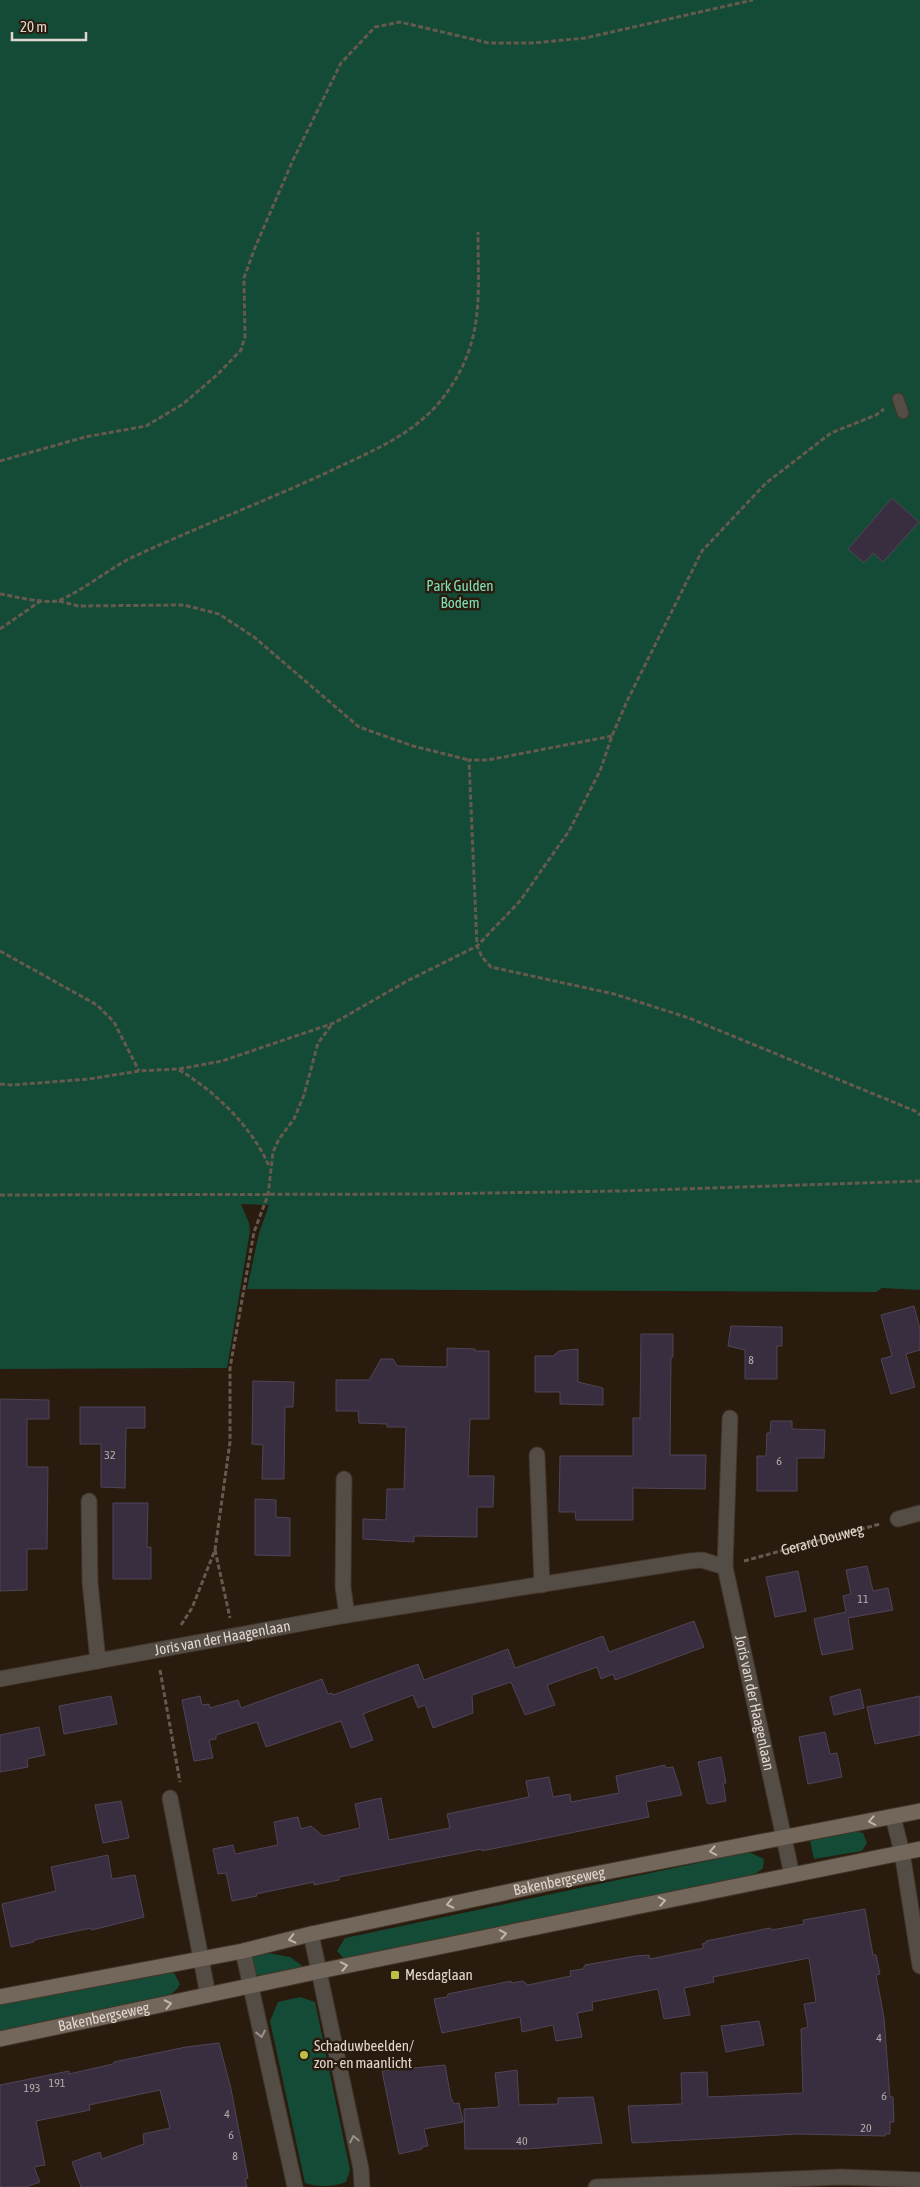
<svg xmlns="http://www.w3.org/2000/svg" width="920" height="2187" viewBox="0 0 920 2187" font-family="'Asap Condensed',sans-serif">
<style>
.green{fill:#144b37}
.building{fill:#382e3f;stroke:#504557}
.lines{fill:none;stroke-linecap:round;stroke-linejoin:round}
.lane-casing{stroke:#433528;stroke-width:13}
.street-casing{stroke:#433528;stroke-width:17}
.secondary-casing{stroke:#433528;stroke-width:17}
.path{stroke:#66594d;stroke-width:3;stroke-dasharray:5 2.5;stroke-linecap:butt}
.lane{stroke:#544d46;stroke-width:11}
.street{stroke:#544d46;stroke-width:15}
.secondary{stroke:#73675c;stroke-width:15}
.oneway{stroke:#bfb5ab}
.oneway2{stroke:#9a928a}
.poi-dot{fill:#bbc045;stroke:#291b0d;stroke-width:2}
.labels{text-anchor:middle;stroke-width:5;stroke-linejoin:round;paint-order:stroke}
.number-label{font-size:12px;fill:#b6acaa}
.park-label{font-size:15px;fill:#7fdfb6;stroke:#291b0d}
.street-label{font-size:15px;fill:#e0d6cd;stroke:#291b0d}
.poi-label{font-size:15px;fill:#e0d6cd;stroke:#291b0d;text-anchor:start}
</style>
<rect width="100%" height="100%" fill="#291b0d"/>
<!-- green -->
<g class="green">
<path d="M0,0H920V1290L882,1288L876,1292L247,1289L259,1233L269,1205L241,1204L249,1223L250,1231L227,1368L0,1369Z"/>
<path d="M854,1831L863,1833L867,1843L862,1851L814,1859L810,1841Z"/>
<path d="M749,1852L764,1859L763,1868L752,1877L344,1959L337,1951L345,1938Z"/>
<path d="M257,1951L290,1957L305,1968L265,1978L255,1974L250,1958Z"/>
<path d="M169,1970L174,1973L180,1984L177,1989L168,1997L0,2031V2002Z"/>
<path d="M300,1997L315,2002L350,2170L346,2182C333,2187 317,2187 305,2183L270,2021L278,2002Z"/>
</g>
<!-- building -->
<g class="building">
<path d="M892,498L919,522L883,562L873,553L864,563L848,549Z"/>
<path d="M914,1306L920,1329V1350L906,1354L915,1387L891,1394L881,1359L892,1356L881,1315Z"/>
<path d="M731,1326L782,1327V1346H777V1379H745V1350L728,1346Z"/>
<path d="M641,1334H673V1357H671L670,1455H706L705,1489L633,1488V1520H576L575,1512H559L560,1456H633V1418H640Z"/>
<path d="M447,1348L475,1349V1351H489V1419H470L468,1476H494L493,1507H477V1537L414,1536V1542L363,1539V1519L386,1520L387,1489H404L406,1427H387V1424L359,1423L358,1411H336V1380H369L381,1359H393L397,1366L447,1367Z"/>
<path d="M578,1349V1382L603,1388V1405L560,1404V1392H535V1356H553L559,1351Z"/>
<path d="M253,1381L294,1382L293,1407H285L284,1479H262L263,1445L252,1444Z"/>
<path d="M0,1399L49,1400V1419H27V1467H48L47,1549H27V1590L0,1591Z"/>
<path d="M80,1407H145V1428H126L125,1488L101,1487V1444H80Z"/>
<path d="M771,1421H792V1429L825,1430L824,1458H797V1491H757V1456H766L767,1433H770Z"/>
<path d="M255,1499L276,1500V1517L290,1518V1556L255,1555Z"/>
<path d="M113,1503H148L147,1547H151V1579H113Z"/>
<path d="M867,1566L873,1591L888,1588L893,1610L848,1618L853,1649L822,1655L814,1619L846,1612L843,1596L851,1594L846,1570Z"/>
<path d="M798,1571L806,1611L775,1617L766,1577Z"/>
<path d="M694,1621L704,1647L615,1680L613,1674L601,1679L597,1667L547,1685L555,1705L525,1715L511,1682L472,1695L473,1713L433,1728L425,1705L418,1708L413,1695L363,1714L373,1740L351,1748L341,1721L266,1747L257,1722L216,1735V1739L209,1740L213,1758L194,1761L182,1700L200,1696L202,1705L209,1704L210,1708L238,1700L241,1708L322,1679L328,1694L332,1693L333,1695L418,1664L424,1680L508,1649L515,1668L603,1636L609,1652Z"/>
<path d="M860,1689L864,1708L834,1715L830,1697Z"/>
<path d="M111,1696L117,1724L64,1734L59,1706Z"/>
<path d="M920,1696V1735L875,1744L867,1707Z"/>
<path d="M39,1727L45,1755L27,1759L28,1767L0,1772V1735Z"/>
<path d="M825,1732L830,1754L837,1753L842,1777L808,1784L799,1737Z"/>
<path d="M721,1757L726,1783H723L726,1801L710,1804L707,1803L698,1762Z"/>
<path d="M665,1765L666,1768L673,1767L682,1795L646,1802L649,1817L482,1851V1849L395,1866L339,1877V1880L314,1885V1882L256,1894L257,1896L232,1901L226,1873L218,1874L213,1849L233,1845L235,1854L278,1845L274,1822L298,1817L301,1829L311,1826L323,1836L360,1828L355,1804L381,1798L389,1840L450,1828L447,1814L529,1797L526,1781L549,1777L553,1797L570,1794L571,1802L619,1793L616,1776Z"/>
<path d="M121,1801L129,1838L103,1843L95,1805Z"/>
<path d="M108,1855L112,1879L135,1875L144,1917L92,1930L91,1928L34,1940V1942L11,1947L2,1904L56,1891L51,1867Z"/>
<path d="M865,1909L873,1955H876L880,1974L876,1975L884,2018L890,2097H893L894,2122H890V2134H885V2136L798,2134L632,2143L628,2106L682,2104L681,2073L707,2072L708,2097L803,2093L801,2029L808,2027L804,2004L816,2002L809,1958L713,1977L714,1982L684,1988L690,2015L664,2019L658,1989L592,2002L593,2010L577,2013L582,2037L556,2041L553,2025L522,2032L520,2017L442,2033L434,1999L447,1997L448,1994L511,1981L512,1983L523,1981L528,1985L571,1976L570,1971L583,1969L585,1965L636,1956L649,1955L650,1959L704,1948L702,1944L706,1943V1941L770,1928L772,1930L804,1924L803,1920Z"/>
<path d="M759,2021L764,2045L726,2052L721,2026Z"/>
<path d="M219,2043L231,2089L248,2178L245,2179L247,2187H81L72,2162L100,2152L102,2159L144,2144L143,2134L170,2128L160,2090L89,2105L90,2110L36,2121L45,2165L34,2167L40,2182L26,2187H0V2085L69,2071V2074L113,2064L114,2062L186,2047Z"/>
<path d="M445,2065L451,2098L454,2104L459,2103L463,2122L424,2129L428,2146L422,2147V2149L399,2154L382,2071Z"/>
<path d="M517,2070L519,2105L558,2104V2098L593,2097L602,2143L527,2149H465L464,2109L499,2107L495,2073Z"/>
</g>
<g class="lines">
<defs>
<path id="lane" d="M898,399L903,413"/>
<g id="street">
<path id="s2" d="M730,1418L725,1567L792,1875"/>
<path d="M537,1455L542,1585"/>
<path d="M344,1479L343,1587L347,1615"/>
<path d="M89,1501L90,1582L98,1661"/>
<path d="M898,1519L920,1513"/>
<path id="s3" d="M0,1679L347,1615L690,1561L702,1560L725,1567"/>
<path d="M170,1798L208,1995"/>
<path d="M893,1817L902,1852L920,1966"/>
<path d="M311,1934L361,2169L362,2187"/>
<path d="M243,1951L295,2187"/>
<path d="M596,2187L841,2177L920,2180"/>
</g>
<g id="secondary">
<path id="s4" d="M0,1997L243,1951L311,1934L559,1881L920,1811"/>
<path id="s5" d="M0,2039L320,1971L920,1849"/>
</g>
</defs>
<!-- lane casing -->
<use href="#lane" class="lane-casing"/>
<!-- street casing -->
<use href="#street" class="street-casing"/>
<!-- secondary casing -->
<use href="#secondary" class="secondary-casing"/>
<!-- path -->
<g class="path">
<path d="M0,461L85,437L146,426L183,404L218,374L241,350L245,337L244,278L254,250L293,160L341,63L375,27L400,22L489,43H534L585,38L753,0"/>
<path d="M0,594C13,596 49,605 60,600C86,589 109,568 135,556C198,527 263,502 326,473C369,452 416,435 445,395C485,341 478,296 478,232"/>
<path d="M59,601L78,606L184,605L219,614L254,637L359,727L413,746L469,760"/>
<path d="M0,629L42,600"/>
<path d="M612,736L488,760H469L477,946L482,957L491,967L614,994L689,1018L915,1111L920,1115"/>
<path d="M0,951L97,1005L114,1022L139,1071"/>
<path d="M179,1070C215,1091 252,1127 269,1166"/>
<path d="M0,1084L12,1085L89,1079L139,1071L179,1069L222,1061L334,1023L407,981L477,946L520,901L569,831L600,771L612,736L627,701L702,551L766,483L831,433L876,415L884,409"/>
<path d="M0,1195L426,1194L619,1191L920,1181"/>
<path d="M215,1550L230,1618"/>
<path id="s1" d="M744,1561L880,1524"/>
<path d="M181,1625L192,1608L215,1550L230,1442V1368L254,1232L268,1195L273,1152L279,1139L294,1119L304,1095L318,1043L333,1023"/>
<path d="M160,1670L180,1782"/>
</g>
<!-- lane -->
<use href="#lane" class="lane"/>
<!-- street -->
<use href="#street" class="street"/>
<!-- secondary -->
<use href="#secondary" class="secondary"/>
</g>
<!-- one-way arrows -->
<defs><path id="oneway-chevron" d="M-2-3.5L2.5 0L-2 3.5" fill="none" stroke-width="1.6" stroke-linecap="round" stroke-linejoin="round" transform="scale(1.25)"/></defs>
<g class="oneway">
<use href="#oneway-chevron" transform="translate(872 1821) rotate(169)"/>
<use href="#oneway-chevron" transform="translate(713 1851) rotate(169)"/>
<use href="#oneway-chevron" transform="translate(662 1901) rotate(-11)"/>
<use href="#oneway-chevron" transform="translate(450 1904) rotate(168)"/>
<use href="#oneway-chevron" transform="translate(503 1934) rotate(-11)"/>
<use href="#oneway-chevron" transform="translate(292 1939) rotate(166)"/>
<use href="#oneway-chevron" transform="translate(344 1966) rotate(-11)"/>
<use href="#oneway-chevron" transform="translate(168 2004) rotate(-12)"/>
</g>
<g class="oneway2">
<use href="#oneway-chevron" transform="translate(261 2034) rotate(78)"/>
<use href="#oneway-chevron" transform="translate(354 2139) rotate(-102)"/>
</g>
<!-- markers -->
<g class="poi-dot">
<rect x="390" y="1970" width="10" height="10" rx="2.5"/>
<circle cx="304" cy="2055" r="5"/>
</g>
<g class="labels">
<!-- number labels -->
<g class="number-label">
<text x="751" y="1364">8</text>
<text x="110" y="1459">32</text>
<text x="779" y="1465">6</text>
<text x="863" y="1603">11</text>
<text x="879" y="2042">4</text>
<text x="57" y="2087">191</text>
<text x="32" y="2092">193</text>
<text x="884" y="2100">6</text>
<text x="227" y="2118">4</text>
<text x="866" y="2132">20</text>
<text x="231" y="2139">6</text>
<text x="522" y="2145">40</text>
<text x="235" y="2160">8</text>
</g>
<!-- park labels -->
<g class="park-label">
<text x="460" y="591">Park Gulden<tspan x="460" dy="17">Bodem</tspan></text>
</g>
<!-- street labels -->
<g class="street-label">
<text dy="5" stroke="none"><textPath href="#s1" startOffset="81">Gerard Douweg</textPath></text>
<text dy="5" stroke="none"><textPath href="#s3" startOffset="226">Joris van der Haagenlaan</textPath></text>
<text dy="5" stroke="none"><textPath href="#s2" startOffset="288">Joris van der Haagenlaan</textPath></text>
<text dy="5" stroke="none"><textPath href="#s4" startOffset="571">Bakenbergseweg</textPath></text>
<text dy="5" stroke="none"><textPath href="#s5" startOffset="106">Bakenbergseweg</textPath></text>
</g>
<!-- poi labels -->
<g class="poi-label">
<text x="405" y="1980">Mesdaglaan</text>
<text x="314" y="2051">Schaduwbeelden/<tspan x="314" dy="17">zon- en maanlicht</tspan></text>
</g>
</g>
<!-- scale -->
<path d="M12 32v8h74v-8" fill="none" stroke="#e0d6cd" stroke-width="2.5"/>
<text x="20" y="32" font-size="15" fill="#e0d6cd" stroke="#291b0d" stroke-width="4" paint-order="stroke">20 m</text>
</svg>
